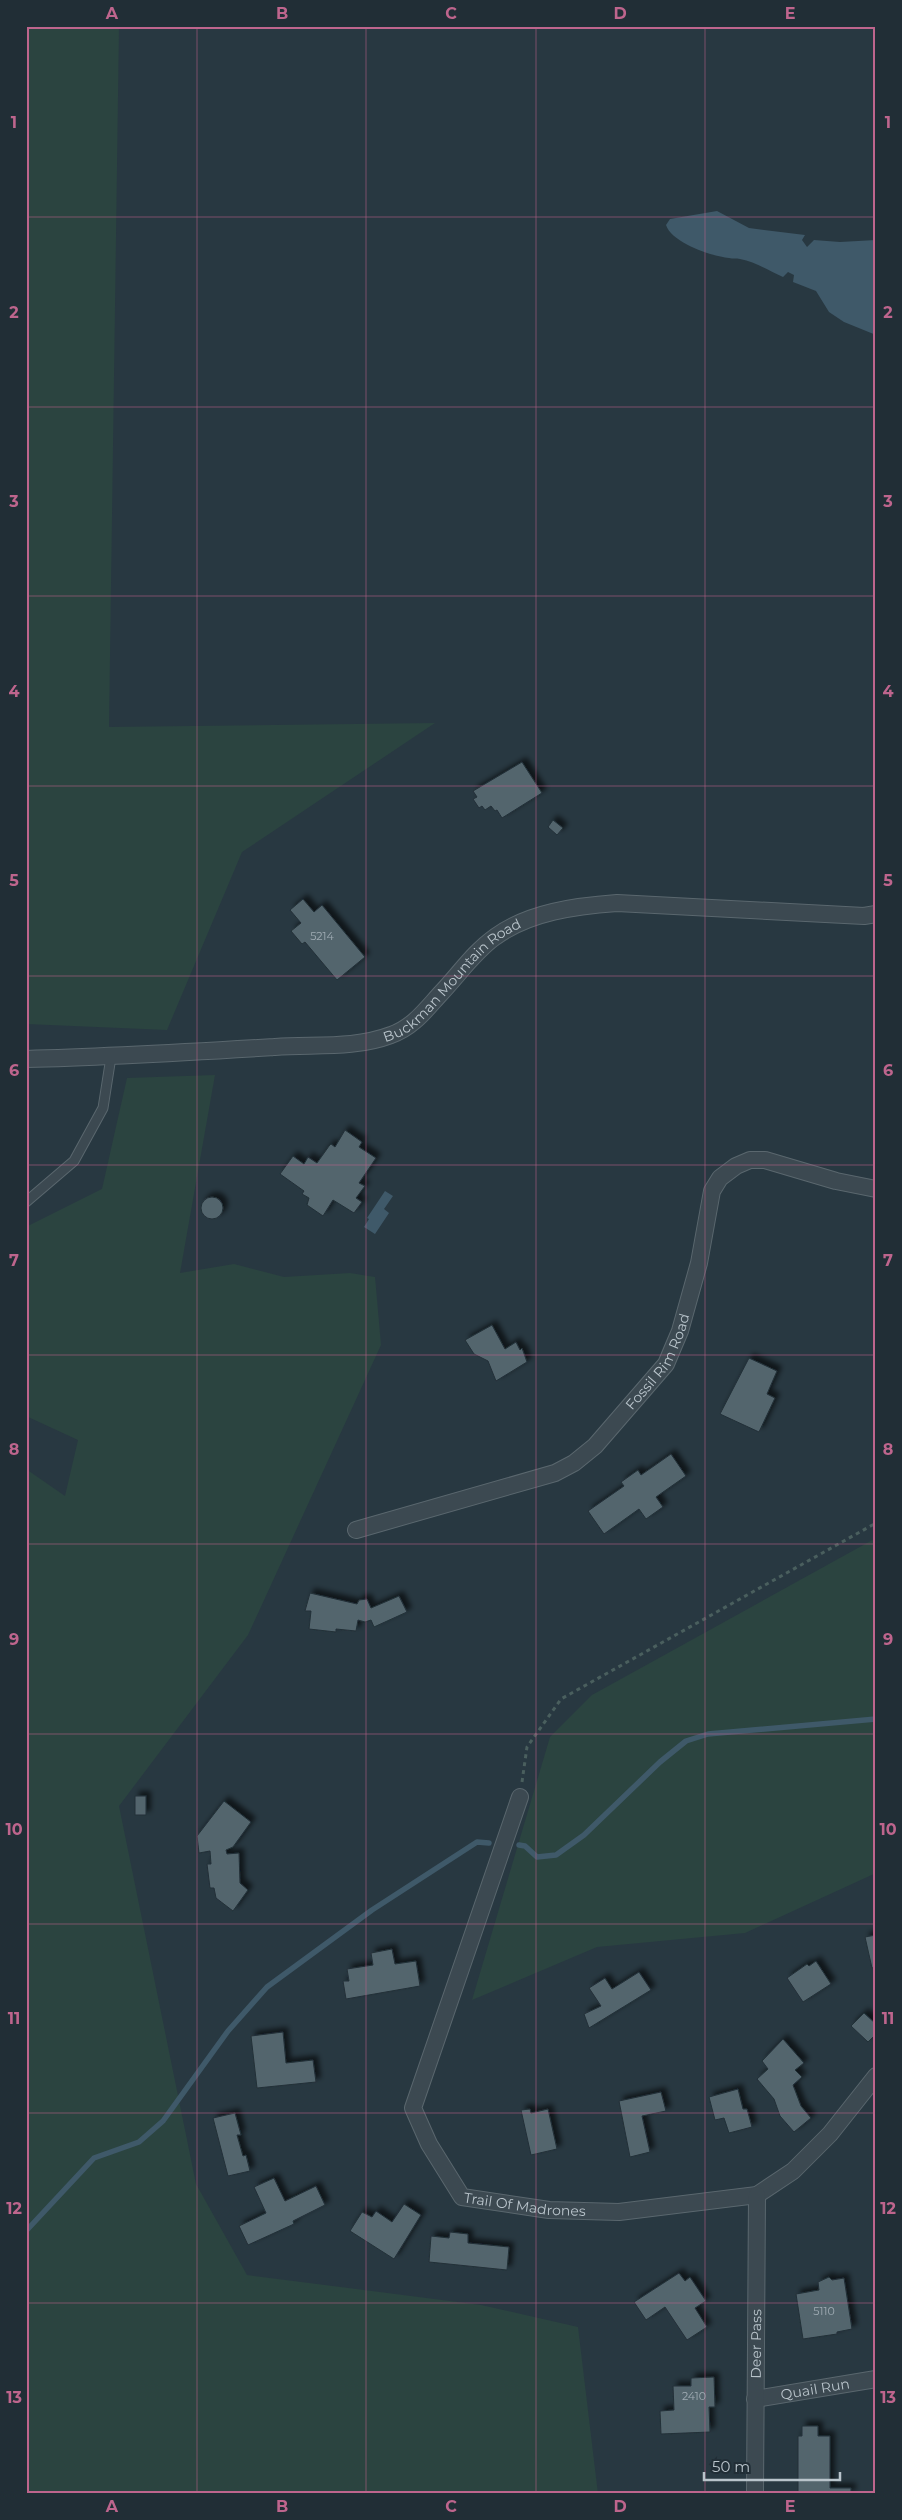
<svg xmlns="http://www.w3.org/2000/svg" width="902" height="2520" viewBox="0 0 902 2520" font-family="Montserrat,sans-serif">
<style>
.green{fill:#2b4440}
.water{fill:#3f5969}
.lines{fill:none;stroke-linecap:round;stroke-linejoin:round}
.stream{stroke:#3f5969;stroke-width:5.5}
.building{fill:#53656d;stroke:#233038;filter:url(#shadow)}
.lane-casing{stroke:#5a676e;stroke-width:11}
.street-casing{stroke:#5a676e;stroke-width:18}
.path{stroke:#4a5f5e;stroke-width:3;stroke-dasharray:4 4;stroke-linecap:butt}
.lane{stroke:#3c4951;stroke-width:9}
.street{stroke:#3c4951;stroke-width:16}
.grid{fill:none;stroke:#be658d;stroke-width:1;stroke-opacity:0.55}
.labels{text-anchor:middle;stroke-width:4.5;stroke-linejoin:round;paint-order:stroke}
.number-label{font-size:11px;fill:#a0acb4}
.street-label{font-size:14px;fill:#b9c4cb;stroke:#212e36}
.neatline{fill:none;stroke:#be658d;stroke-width:2}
.grid-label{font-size:16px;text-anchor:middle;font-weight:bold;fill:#be658d}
</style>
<defs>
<filter id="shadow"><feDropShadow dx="4.5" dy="-4.5" stdDeviation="2.5" flood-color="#0009"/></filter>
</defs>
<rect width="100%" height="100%" fill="#283841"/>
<!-- green -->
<g class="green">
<path d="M26,26H119L109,727L435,723L242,852L167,1030L26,1024Z"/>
<path d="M215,1075L180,1273L234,1264L284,1277L350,1273L375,1277L381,1345L248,1635L119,1806L196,2184L247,2275L481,2305L578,2327L598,2494H26V1469L65,1496L78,1440L26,1416V1227L102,1189L127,1078Z"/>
<path d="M876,1538V1873L745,1933L597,1947L472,2000L550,1737L592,1695Z"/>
</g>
<!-- water -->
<g class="water">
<path d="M717,211L749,228L805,235L802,240L807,247L814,240L840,242L876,240V335L844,322L829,312L816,291L793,282L794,275L788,272L783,277C769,271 756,262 740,259C736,258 733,259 729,258C711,256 672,243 666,225L670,219Z"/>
<path d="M385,1191L393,1196L384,1209L389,1213L375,1234L364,1227L369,1219L367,1218Z"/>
</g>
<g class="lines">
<!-- stream -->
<g class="stream">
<path d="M519,1845L525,1846L537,1857L556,1855L584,1835L660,1762L686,1741L708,1734L876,1719"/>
<path d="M26,2231L94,2158L139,2142L163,2121L228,2031L267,1987L372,1910L477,1842L489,1843"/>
</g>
</g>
<!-- building -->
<g class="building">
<path d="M522,762L542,793L502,818L497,810L495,811L491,806L485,810L482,806L479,808L473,799L477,797L473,791Z"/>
<path d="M553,820L563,828L557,835L548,827Z"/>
<path d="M303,899L314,912L322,905L365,957L337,980L305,942L302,944L291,931L301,923L290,910Z"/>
<path d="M345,1130L362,1142L359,1147L376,1158L359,1183L365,1186L356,1198L362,1202L354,1213L333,1200L323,1216L307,1205L309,1198L302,1194L304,1191L280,1174L293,1156L304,1164L308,1157L317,1163L329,1146L331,1144L335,1147Z"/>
<circle cx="212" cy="1208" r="11"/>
<path d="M492,1325L505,1349L516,1342L520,1350L522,1348L527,1362L496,1381L488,1361L474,1354L465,1340Z"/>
<path d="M749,1358L777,1371L767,1394L775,1398L759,1432L720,1414Z"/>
<path d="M671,1454L686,1476L656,1497L663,1507L646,1519L639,1509L604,1534L588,1511L624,1486L621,1482L638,1470L641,1475Z"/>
<path d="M310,1593L357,1604L359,1600L367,1599L371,1608L399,1596L407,1612L374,1627L371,1620L365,1622L358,1620L356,1631L336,1629V1632L309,1629L311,1611H305Z"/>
<rect x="135" y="1796" width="11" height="19"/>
<path d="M224,1801L251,1822L233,1847L226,1850L227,1854L239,1853L240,1883L248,1890L233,1911L216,1898L214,1888H210L207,1864H211L210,1851L199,1853L197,1836Z"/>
<path d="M876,1935V1967L872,1968L865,1937Z"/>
<path d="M392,1949L395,1964L416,1961L420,1986L346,1999L343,1981H349L347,1969L373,1965L371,1953Z"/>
<path d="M816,1961L831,1984L803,2002L787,1978L807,1964L809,1966Z"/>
<path d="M639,1972L651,1990L589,2028L584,2014L601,2006L589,1988L605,1978L612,1989Z"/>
<path d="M864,2013L876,2024V2034L868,2042L851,2026Z"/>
<path d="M283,2032L286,2063L313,2060L316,2082L257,2088L251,2036Z"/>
<path d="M783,2039L804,2063L795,2070L802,2077L793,2085L801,2106L811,2118L794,2132L780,2116L774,2099L757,2079L768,2069L762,2061Z"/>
<path d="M738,2089L743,2109H747L752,2127L729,2133L724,2118L715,2120L709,2097Z"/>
<path d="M661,2092L666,2111L642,2116L650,2152L630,2157L619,2101Z"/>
<path d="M530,2109L531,2113L548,2109L557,2149L531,2155L521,2110Z"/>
<path d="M235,2113L241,2135H237L243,2156L246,2155L250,2171L228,2176L213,2118Z"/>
<path d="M274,2178L285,2201L316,2186L325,2205L293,2221L294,2224L248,2245L239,2226L266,2213L254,2187Z"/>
<path d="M404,2204L421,2215L394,2259L350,2231L362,2212L372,2217L376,2211L392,2222Z"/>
<path d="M450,2232L468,2234V2243L509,2247L507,2270L429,2262L431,2236L449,2238Z"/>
<path d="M679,2273L685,2281L690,2277L706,2301L695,2308L707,2327L687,2340L665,2307L646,2320L634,2302Z"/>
<path d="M829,2277L832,2280L844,2278L852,2329L837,2332V2334L803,2339L796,2294L819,2290L818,2282Z"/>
<path d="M714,2377L715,2407H709L710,2432L661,2434L660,2411L674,2410L673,2386H691V2378Z"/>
<path d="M802,2426H818V2436H830V2488H851V2494H798V2436H802Z"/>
</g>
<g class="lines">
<defs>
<path id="lane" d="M26,1202L74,1161L103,1108L111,1057"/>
<g id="street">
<path id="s1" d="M26,1059C110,1057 192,1052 275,1047C314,1044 354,1049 391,1035C414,1027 427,1008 442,992C459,974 475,951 495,937C529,912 576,906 617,903L864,916L876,914"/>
<path id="s2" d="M356,1530L555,1473L574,1463L595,1446L666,1364L680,1331L699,1263L712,1191L720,1178L736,1166L750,1160H765L836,1181L876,1189"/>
<path id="s3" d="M520,1797L413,2108L429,2144L462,2197L549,2210L619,2212L757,2195L793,2171L830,2134L876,2076"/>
<path id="s4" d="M755,2399L876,2379"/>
<path id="s5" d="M755,2494L757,2195"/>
</g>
</defs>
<!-- lane casing -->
<use href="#lane" class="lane-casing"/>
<!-- street casing -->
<use href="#street" class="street-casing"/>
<!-- path -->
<path class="path" d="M522,1782L527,1747L561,1699L876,1523"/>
<!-- lane -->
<use href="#lane" class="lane"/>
<!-- street -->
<use href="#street" class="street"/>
</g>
<!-- grid -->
<path class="grid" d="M197,26V2494M366,26V2494M536,26V2494M705,26V2494M26,217H876M26,407H876M26,596H876M26,786H876M26,976H876M26,1165H876M26,1355H876M26,1544H876M26,1734H876M26,1924H876M26,2113H876M26,2303H876"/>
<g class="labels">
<!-- number labels -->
<g class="number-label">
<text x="322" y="940">5214</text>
<text x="824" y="2315">5110</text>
<text x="694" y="2400">2410</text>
</g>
<!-- street labels -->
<g class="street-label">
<text dy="5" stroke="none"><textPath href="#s1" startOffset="449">Buckman Mountain Road</textPath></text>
<text dy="5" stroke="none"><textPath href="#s2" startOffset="362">Fossil Rim Road</textPath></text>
<text dy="5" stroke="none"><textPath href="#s3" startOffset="494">Trail Of Madrones</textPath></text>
<text dy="5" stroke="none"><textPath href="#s5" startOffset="150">Deer Pass</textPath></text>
<text dy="5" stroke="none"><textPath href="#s4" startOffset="61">Quail Run</textPath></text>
</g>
</g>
<!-- border -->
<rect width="902" height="2520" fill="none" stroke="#212e36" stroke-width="55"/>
<!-- scale -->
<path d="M704 2472v8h136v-8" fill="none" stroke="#b9c4cb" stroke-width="2.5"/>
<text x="712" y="2472" font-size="15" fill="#b9c4cb" stroke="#212e36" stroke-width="4" paint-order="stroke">50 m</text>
<rect x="28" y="28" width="846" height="2464" class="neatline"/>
<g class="grid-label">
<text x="112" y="19">A</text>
<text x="282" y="19">B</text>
<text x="451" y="19">C</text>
<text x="620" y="19">D</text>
<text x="790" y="19">E</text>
<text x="14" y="128">1</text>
<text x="888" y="128">1</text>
<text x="14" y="318">2</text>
<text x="888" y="318">2</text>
<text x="14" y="507">3</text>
<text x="888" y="507">3</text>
<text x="14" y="697">4</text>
<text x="888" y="697">4</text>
<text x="14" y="886">5</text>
<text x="888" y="886">5</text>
<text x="14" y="1076">6</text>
<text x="888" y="1076">6</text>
<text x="14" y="1266">7</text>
<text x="888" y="1266">7</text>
<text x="14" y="1455">8</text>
<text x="888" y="1455">8</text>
<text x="14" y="1645">9</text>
<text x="888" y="1645">9</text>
<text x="14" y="1835">10</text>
<text x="888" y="1835">10</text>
<text x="14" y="2024">11</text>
<text x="888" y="2024">11</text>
<text x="14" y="2214">12</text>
<text x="888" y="2214">12</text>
<text x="14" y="2403">13</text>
<text x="888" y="2403">13</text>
<text x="112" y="2512">A</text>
<text x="282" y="2512">B</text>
<text x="451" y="2512">C</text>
<text x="620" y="2512">D</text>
<text x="790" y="2512">E</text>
</g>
</svg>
